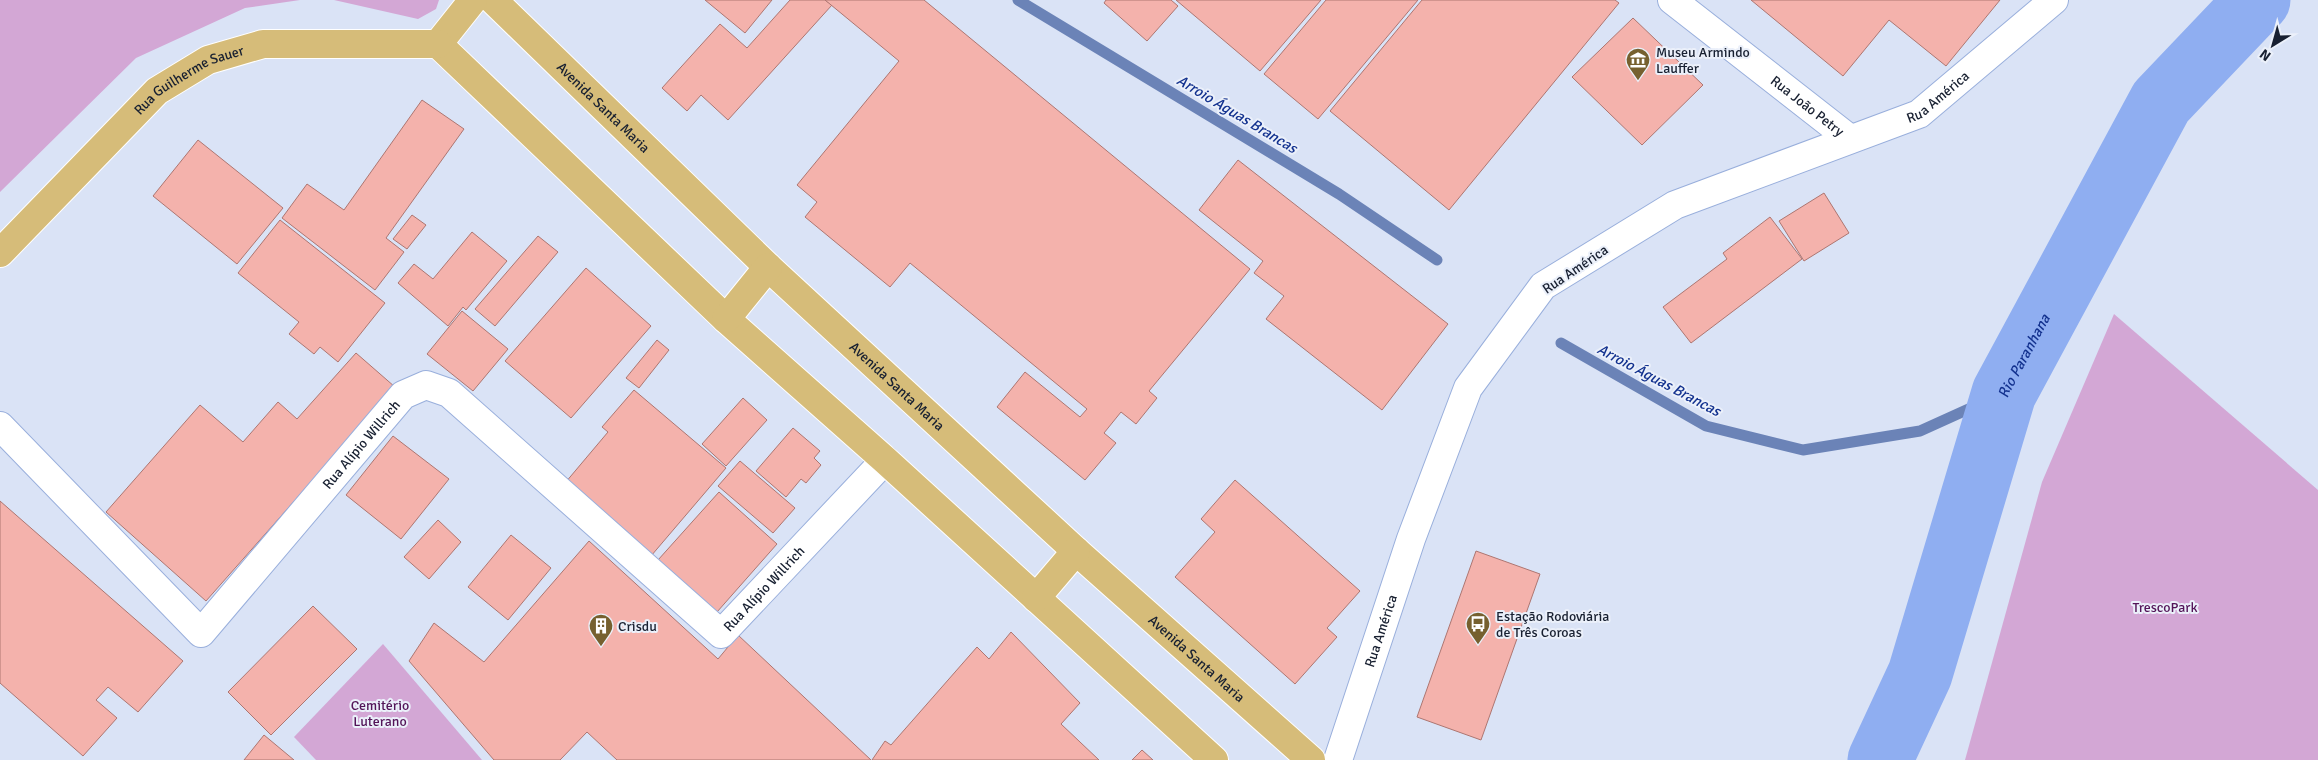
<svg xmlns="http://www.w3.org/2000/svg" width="2318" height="760" viewBox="0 0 2318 760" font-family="Signika,sans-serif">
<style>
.green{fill:#d3a7d5}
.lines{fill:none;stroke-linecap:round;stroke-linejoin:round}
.stream{stroke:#6b83b7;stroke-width:11}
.river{stroke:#8faef1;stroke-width:65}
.building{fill:#f4b2ac;stroke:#ad7671}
.minor-casing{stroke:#99afdc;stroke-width:30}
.major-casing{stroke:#fff;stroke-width:30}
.minor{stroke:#fff;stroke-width:28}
.major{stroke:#d6bc79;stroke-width:28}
.labels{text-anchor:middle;stroke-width:4;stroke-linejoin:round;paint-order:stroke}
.poi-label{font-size:14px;fill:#182031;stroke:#ebf0fa;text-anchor:start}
.street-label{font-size:14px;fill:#182031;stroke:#ebf0fa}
.park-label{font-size:14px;fill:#531458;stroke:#ebf0fa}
.water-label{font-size:15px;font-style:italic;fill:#13328f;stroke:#ebf0fa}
</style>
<rect width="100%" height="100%" fill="#dae3f6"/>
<!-- green -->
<g class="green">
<path d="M0,0H300L245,8L136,58L0,192Z"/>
<path d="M334,0H439L436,9L418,19Z"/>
<path d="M2114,314L2318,490V760H1965L2042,482Z"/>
<path d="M383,644L482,760H316L294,737Z"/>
</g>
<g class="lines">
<!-- stream -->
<g class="stream">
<path d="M1018,0L1339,194L1437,260"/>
<path d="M1561,343L1706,426L1803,450L1920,431L2004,393"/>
</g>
<!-- river -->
<path class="river" id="s1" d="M1880,760L1920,674L2004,393L2161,102L2258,0"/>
</g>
<!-- building -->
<g class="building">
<path d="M705,0H772L745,33Z"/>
<path d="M790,0H825L832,5L728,120L701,95L687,111L662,88L720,24L747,48Z"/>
<path d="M825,0H924L1250,269L1149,391L1157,398L1136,424L1121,412L1104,433L1116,443L1085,480L997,407L1025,372L1080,417L1087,409L910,263L890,287L805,217L817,202L797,185L899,61Z"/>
<path d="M1106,0H1171L1178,6L1147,41L1104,3Z"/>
<path d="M1176,0H1321L1260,71Z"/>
<path d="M1326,0H1418L1318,119L1264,74Z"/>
<path d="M1422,0H1615L1619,3L1449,210L1330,111Z"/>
<path d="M1751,0H2000L1946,66L1889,20L1843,76Z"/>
<path d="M1633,18L1703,85L1642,145L1572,77Z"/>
<path d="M422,100L464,129L386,238L404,252L375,290L282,218L307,184L344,210Z"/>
<path d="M198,140L283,208L237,264L153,196Z"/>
<path d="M1238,160L1448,324L1382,410L1266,319L1284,296L1254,273L1263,261L1199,210Z"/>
<path d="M1824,193L1849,233L1804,261L1779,221Z"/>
<path d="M412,215L426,225L407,249L393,239Z"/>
<path d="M1770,217L1802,259L1691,343L1663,307L1727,259L1723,253Z"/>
<path d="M280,220L385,303L338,362L320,347L314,354L289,334L299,322L238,273Z"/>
<path d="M472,232L507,261L466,310L463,307L448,326L398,283L414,264L433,279Z"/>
<path d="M538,236L558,252L495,326L475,309Z"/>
<path d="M586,268L651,326L571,418L505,361Z"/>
<path d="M462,311L508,349L473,391L427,354Z"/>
<path d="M657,340L669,350L639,388L626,378Z"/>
<path d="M356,353L395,387L206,601L106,512L200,405L243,442L278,402L297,419Z"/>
<path d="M634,390L726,468L651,556L565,483L608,432L602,427Z"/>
<path d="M743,398L767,420L726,466L702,444Z"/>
<path d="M793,428L820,451L814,458L821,465L806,483L801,479L786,497L756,471Z"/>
<path d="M393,436L449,479L401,539L346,495Z"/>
<path d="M740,461L795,508L773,533L718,486Z"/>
<path d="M1235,480L1360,591L1327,628L1337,637L1295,684L1175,577L1215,532L1201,519Z"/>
<path d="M719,492L777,544L717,612L658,560Z"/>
<path d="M0,501L183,661L138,712L108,687L96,700L117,718L83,756L0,683Z"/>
<path d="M438,520L461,542L429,579L404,557Z"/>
<path d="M511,535L551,568L508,620L468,587Z"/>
<path d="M589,541L718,659L738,635L871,760H617L587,732L560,760H494L409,661L434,623L484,662Z"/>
<path d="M1476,551L1540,574L1481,740L1417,717Z"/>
<path d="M313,606L357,649L271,735L228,692Z"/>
<path d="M1011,632L1080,703L1061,724L1099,760H872L885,741L891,745L977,647L989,659Z"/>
<path d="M264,735L294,760H244Z"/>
<path d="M1142,750L1153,760H1132Z"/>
</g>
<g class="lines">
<defs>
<g id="minor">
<path id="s2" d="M1672,0L1850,139"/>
<path id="s3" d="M0,426L201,633L403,395L426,385L449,393L721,634L885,460"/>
<path id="s4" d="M1338,760L1411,539L1468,388L1543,286L1675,205L1919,114L2054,0"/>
</g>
<g id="major">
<path id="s5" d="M493,0L768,267L1076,551L1311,760"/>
<path d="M438,44L726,319L885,460L1214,760"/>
<path d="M438,44L473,0"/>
<path id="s6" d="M0,253L157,91L208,60L263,44H438"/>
<path d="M726,319L768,267"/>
<path d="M1036,598L1076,551"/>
</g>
</defs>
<!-- minor casing -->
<use href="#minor" class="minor-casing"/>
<!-- major casing -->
<use href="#major" class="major-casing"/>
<!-- minor -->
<use href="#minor" class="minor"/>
<!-- major -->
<use href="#major" class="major"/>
</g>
<!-- icons -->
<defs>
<symbol id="museum-pin" viewBox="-11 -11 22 30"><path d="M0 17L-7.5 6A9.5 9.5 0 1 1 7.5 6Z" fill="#76602f" stroke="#ebf0fa"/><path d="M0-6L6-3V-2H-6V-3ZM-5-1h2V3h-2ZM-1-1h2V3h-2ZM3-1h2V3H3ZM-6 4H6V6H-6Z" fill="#fff"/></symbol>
<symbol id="bus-pin" viewBox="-11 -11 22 30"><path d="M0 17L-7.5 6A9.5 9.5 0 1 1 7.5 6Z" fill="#76602f" stroke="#ebf0fa"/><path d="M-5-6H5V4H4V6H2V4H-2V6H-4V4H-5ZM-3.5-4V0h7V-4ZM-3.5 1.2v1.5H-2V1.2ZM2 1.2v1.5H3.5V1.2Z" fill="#fff"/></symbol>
<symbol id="building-pin" viewBox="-11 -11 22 30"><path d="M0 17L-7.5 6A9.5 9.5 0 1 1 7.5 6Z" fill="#76602f" stroke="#ebf0fa"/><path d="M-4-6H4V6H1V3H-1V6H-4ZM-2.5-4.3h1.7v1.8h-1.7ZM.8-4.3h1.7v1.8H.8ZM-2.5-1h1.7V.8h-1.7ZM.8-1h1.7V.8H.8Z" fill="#fff"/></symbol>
</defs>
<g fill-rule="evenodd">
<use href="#museum-pin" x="1624" y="46" width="28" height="38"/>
<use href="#bus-pin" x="1464" y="610" width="28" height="38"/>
<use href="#building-pin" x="587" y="612" width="28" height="38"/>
</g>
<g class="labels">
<!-- poi labels -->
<g class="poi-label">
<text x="1656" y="57">Museu Armindo<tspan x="1656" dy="16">Lauffer</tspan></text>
<text x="1496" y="621">Estação Rodoviária<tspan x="1496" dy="16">de Três Coroas</tspan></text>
<text x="618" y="631">Crisdu</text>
</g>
<!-- street labels -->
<g class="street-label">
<text dy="5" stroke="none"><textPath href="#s6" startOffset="259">Rua Guilherme Sauer</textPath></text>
<text dy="5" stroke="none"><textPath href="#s4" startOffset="961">Rua América</textPath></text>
<text dy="5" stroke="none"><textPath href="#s2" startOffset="172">Rua João Petry</textPath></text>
<text dy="5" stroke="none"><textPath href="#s5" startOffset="154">Avenida Santa Maria</textPath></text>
<text transform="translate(1575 269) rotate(-34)" y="5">Rua América</text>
<text dy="5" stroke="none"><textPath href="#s5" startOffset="559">Avenida Santa Maria</textPath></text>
<text dy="5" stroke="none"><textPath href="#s3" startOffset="536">Rua Alípio Willrich</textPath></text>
<text dy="5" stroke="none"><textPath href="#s3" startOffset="1076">Rua Alípio Willrich</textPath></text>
<text dy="5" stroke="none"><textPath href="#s4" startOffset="136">Rua América</textPath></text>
<text dy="5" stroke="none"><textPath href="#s5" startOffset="964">Avenida Santa Maria</textPath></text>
</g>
<!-- park labels -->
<g class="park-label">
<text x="2165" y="612">TrescoPark</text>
<text x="380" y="710">Cemitério<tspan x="380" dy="16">Luterano</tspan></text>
</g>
<!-- water labels -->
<g class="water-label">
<text transform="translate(1237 114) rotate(31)" y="5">Arroio Águas Brancas</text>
<text dy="5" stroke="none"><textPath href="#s1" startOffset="430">Rio Paranhana</textPath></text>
<text transform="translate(1659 380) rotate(28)" y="5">Arroio Águas Brancas</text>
</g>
</g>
<!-- north arrow -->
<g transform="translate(2273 45) rotate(217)" stroke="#ebf0fa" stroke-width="4" paint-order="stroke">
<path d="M0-4L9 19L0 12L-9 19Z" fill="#182031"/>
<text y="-8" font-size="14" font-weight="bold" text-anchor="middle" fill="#182031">N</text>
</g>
</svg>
